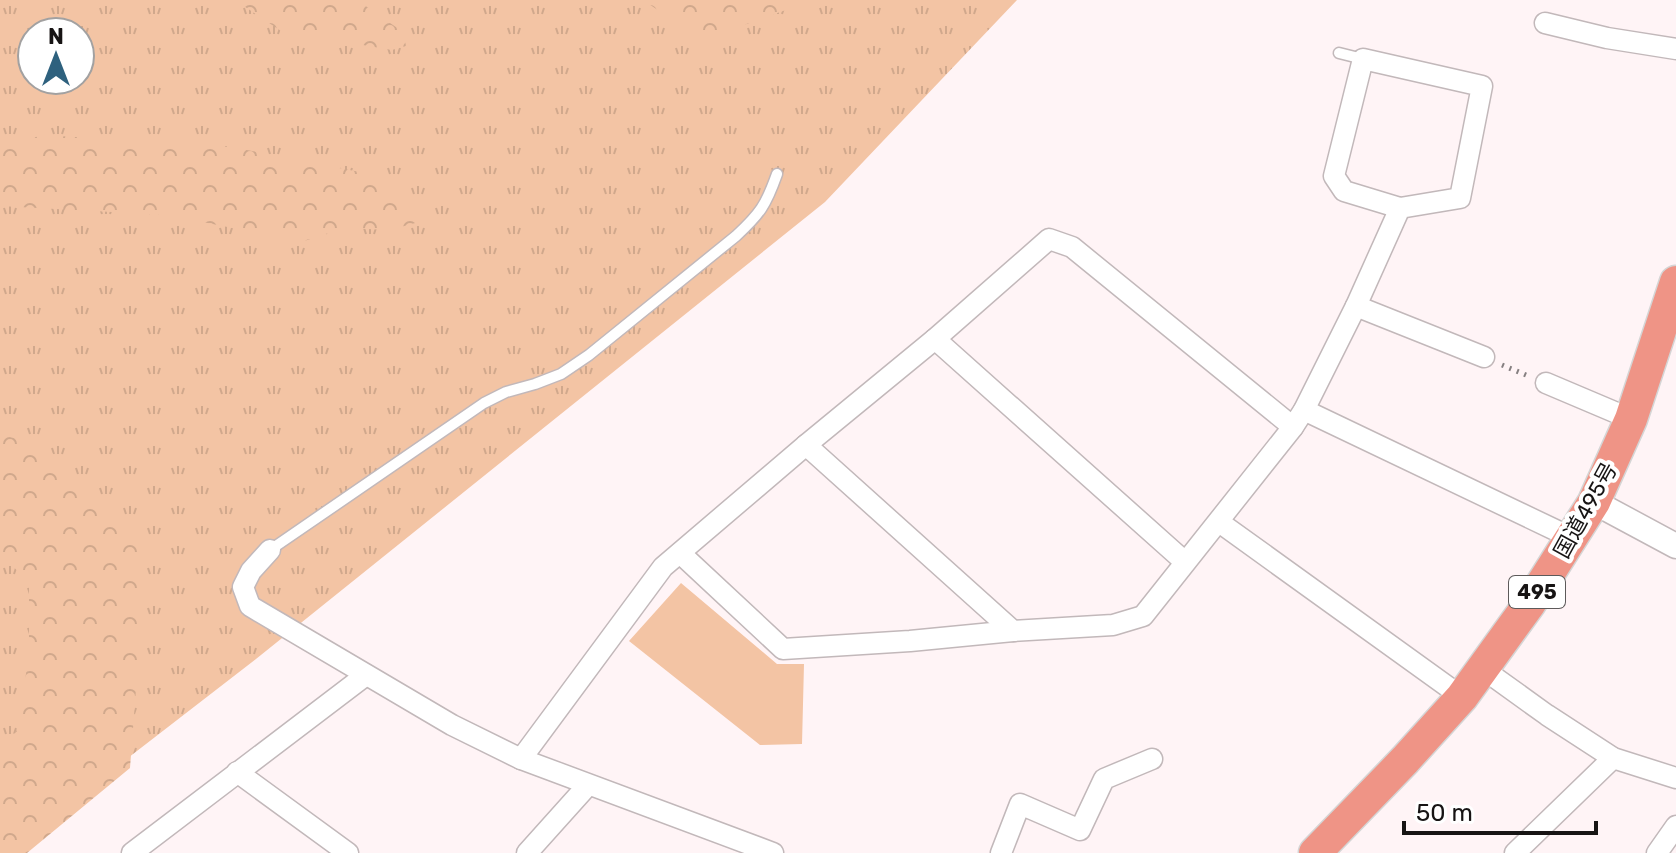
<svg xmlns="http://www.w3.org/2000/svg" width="1676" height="853" viewBox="0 0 1676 853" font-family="Rubik,'Noto Sans JP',sans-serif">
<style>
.grass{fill:url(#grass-tufts);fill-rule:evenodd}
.forest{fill:url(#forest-crowns)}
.green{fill:#f3c4a4}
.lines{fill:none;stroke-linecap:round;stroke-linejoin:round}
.service-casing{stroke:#c2b8ba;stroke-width:13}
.minor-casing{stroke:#c2b8ba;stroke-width:23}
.tertiary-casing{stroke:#c2b8ba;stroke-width:27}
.trunk-casing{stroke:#d5d5d5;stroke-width:35}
.path{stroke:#857f80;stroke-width:5;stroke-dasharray:2 6;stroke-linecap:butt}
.service{stroke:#fff;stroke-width:10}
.minor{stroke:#fff;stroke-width:20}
.tertiary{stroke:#fff;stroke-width:24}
.trunk{stroke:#ef9486;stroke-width:32}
.labels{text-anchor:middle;stroke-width:8;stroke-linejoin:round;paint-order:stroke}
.shield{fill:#fff;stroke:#5d5a5a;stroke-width:2}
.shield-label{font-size:20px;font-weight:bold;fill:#171414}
.street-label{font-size:22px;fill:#171414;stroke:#fff}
</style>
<defs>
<pattern id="grass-tufts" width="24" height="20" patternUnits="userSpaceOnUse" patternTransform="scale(2)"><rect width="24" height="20" fill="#f3c4a4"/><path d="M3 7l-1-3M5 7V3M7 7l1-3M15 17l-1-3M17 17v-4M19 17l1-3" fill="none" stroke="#d0a88c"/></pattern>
<pattern id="forest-crowns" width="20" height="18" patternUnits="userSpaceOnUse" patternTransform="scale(2)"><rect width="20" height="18" fill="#f3c4a4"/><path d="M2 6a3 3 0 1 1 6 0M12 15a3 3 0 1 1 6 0" fill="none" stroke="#d0a88c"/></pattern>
</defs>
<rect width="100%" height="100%" fill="#fff4f6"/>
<!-- grass -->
<path class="grass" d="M0,0H1017L825,202L256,659L5,853H0ZM32,32H80V80H32Z"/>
<!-- forest -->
<g class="forest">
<path d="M235,0H357L403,32L406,46L392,50L281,31Z"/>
<path d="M643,0H693L714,8L739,0H814L702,40Z"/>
<path d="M44,135L231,147L365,173L426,220L390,230L344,228L301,242L168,215L0,206V146Z"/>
<path d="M0,435L43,444L136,536L142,610L130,768L27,853H0V737L16,733L29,656V582L0,554Z"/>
</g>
<!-- green -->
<path class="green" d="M681,583L777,664H804L802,744L760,745L629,641Z"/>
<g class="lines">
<defs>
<g id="service">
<path d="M1339,53L1363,59"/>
<path d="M270,550L484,403L506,392L535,384L561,374L589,355L736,236C760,214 766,205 777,174"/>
</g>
<g id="minor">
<path d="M1545,23L1607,38L1676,49"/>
<path d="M1356,306L1400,208L1460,198L1482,86L1363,59L1334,176L1344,191L1400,208"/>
<path d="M935,339L1185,562"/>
<path d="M1546,383L1631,419"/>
<path d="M1304,410L1572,538"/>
<path d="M806,445L1013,631"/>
<path d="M1219,522L1462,697"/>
<path d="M270,550L251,571L243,587L250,606L452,725L521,759L773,853"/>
<path d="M680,553L783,649L910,641L1013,631L1113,625L1143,616L1293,427L1304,410L1356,306L1484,357"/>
<path d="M1483,669L1547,715L1613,758L1676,778"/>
<path d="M521,759L663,567L806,445L935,339L1049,239L1072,247L1293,427"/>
<path d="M237,772L348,853"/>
<path d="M132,853L366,675"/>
<path d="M527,853L588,785"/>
<path d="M1001,853L1020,804L1080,830L1104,779L1152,759"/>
<path d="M1515,853L1613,758"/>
<path d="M1657,853L1676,826"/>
</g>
<path id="tertiary" d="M1594,502L1676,546"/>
<path id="trunk" d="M1315,853L1405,760L1462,697L1530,603L1594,502L1631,419L1676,282"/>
</defs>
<!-- service casing -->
<use href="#service" class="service-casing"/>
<!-- minor casing -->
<use href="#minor" class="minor-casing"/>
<!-- tertiary casing -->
<use href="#tertiary" class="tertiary-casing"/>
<!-- trunk casing -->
<use href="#trunk" class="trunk-casing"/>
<!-- path -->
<path class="path" d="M1502,365L1526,375"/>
<!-- service -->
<use href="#service" class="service"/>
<!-- minor -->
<use href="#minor" class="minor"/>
<!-- tertiary -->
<use href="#tertiary" class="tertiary"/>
<!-- trunk -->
<use href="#trunk" class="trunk"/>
</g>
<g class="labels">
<!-- shield labels -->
<rect class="shield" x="1509" y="576" width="56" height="32" rx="6"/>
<g class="shield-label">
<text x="1537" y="599">495</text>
</g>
<!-- street labels -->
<g class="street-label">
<text transform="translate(1585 510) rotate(-61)" y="8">国道495号</text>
</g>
</g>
<!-- north arrow -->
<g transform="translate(56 56)"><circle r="38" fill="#ffffff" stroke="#a2a1a1" stroke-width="2"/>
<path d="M0-6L14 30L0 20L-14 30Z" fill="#2e617e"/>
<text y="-12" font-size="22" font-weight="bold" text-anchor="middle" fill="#171414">N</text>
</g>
<!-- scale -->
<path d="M1404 821v12h192v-12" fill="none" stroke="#171414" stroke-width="4"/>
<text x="1416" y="821" font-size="24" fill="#171414" stroke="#ffffff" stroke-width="6" paint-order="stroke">50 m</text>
</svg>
